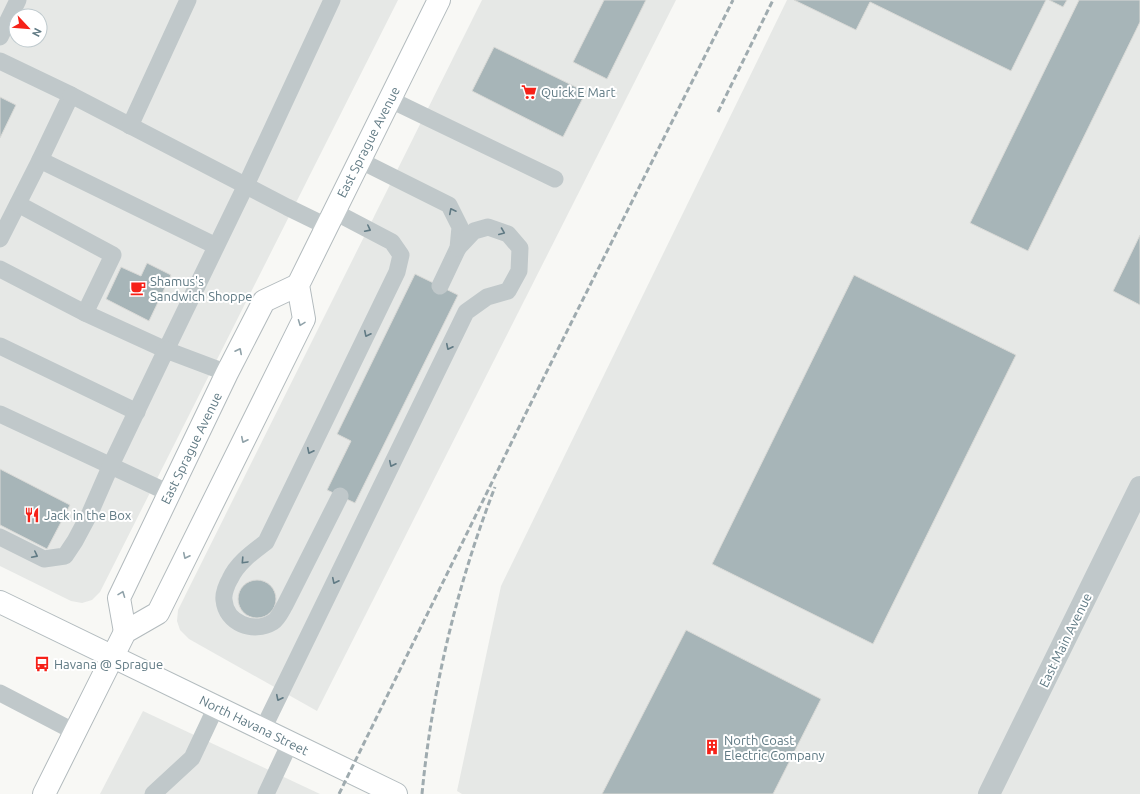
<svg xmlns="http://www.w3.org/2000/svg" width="1140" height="794" viewBox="0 0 1140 794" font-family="Ubuntu,sans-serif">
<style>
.built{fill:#e6e8e6;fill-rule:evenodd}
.building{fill:#a7b5b8;stroke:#dadad7}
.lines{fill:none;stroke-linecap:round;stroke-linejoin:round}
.secondary-casing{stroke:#b3bcbf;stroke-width:24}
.primary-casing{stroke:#b2babd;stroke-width:24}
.lane{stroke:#c0c8ca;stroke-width:17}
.street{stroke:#c0c8ca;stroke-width:22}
.secondary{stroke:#fff;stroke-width:22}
.primary{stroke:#fff;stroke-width:22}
.rail{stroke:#9fabaf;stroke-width:3;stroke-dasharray:6 3;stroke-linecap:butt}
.oneway{stroke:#607a84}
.oneway2{stroke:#90a2a9}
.labels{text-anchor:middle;stroke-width:4;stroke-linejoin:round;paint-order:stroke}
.poi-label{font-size:13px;fill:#607a84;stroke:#fff;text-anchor:start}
.street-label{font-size:13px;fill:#607a84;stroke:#fff}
</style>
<rect width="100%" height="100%" fill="#f8f8f5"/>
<!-- built -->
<g class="built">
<path d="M0,0H398L100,592L92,600L82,603L71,601L0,566ZM16,16H40V40H16Z"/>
<path d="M482,0H676L317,711L189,639L180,630L177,621L178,610Z"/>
<path d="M787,0H1140V794H462L457,791L501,586Z"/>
<path d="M143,711L320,794H100Z"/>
</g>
<!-- building -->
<g class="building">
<path d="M604,0H646L607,79L573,62Z"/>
<path d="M794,0H1046L1011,71L870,2L856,30Z"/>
<path d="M1049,0H1067L1063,7Z"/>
<path d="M1079,0H1140V22L1028,251L970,223Z"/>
<path d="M494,47L586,92L563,137L472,91Z"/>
<path d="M0,97L16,105L0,138Z"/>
<path d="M1140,235V305L1113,291Z"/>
<path d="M147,263L171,275L149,321L106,299L121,267L141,276Z"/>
<path d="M415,274L458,295L355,503L327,490L351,441L337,434Z"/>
<path d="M854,275L1016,355L873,644L712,564Z"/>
<path d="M0,469L70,505L47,549L0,525Z"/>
<circle cx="257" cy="599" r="19"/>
<path d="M686,630L821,699L773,794H602Z"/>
</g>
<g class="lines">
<defs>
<path id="secondary" d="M0,602L396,794"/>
<g id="primary">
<path d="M125,632L119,598L227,373L264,301L298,285"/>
<path d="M44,794L125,632L158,613L304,319L298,285L439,0"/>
</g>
</defs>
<!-- secondary casing -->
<use href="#secondary" class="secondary-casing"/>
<!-- primary casing -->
<use href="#primary" class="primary-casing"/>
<!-- lane -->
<g class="lane">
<path d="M0,37L18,0"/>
<path d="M0,61L71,95L40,160L0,239"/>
<path d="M71,95L287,207L326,226"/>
<path d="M389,99L555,179"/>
<path d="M130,126L188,0"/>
<path d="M40,160L216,246"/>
<path d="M359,160L449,205L460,227L458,248L440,286"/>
<path d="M333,211L392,242L401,255L397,272L266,542C253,552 237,563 230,579C227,584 223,594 224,600C226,623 253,634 273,622C278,619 282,610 285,605L340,496"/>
<path d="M0,269L85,313L113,255L18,204"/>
<path d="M85,313L166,350L246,185L332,0"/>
<path d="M0,346L137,412"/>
<path d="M0,414L169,493"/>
<path d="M0,537L44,559L65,556L75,541L90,513L111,465L166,350L227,373"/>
<path d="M0,693L75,732"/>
<path d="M263,729L466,312L487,297L508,291L519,271L520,248L508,234L488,227L474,231L458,248"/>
<path d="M153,794L192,758L216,707"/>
<path d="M266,794L290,743"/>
</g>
<!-- street -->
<path class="street" d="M989,794L1140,487"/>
<!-- secondary -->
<use href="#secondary" class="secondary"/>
<!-- primary -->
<use href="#primary" class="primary"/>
<!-- rail -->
<g class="rail">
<path d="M718,112L773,0"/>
<path d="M339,794L525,415L733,0"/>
<path d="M422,794C432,689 457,585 495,487"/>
</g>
</g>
<!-- one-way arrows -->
<defs><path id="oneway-chevron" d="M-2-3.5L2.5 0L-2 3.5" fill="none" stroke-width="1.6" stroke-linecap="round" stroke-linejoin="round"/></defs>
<g class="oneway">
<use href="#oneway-chevron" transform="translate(452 211) rotate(-117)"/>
<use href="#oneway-chevron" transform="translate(368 229) rotate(27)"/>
<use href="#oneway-chevron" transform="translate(502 232) rotate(22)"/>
<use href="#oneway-chevron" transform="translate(367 334) rotate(116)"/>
<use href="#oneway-chevron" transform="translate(449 347) rotate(116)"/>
<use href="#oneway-chevron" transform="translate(310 451) rotate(116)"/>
<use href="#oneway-chevron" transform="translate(392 464) rotate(116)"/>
<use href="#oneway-chevron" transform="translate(35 555) rotate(27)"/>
<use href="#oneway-chevron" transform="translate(244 561) rotate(133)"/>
<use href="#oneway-chevron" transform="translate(335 581) rotate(116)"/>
<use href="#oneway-chevron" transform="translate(279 698) rotate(116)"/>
</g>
<g class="oneway2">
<use href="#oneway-chevron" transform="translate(301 323) rotate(111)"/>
<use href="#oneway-chevron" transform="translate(239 351) rotate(-63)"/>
<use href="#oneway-chevron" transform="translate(244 440) rotate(116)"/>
<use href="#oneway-chevron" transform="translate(186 556) rotate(116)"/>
<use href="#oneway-chevron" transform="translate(122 594) rotate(-69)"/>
</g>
<!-- icons -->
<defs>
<symbol id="supermarket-bare" viewBox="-9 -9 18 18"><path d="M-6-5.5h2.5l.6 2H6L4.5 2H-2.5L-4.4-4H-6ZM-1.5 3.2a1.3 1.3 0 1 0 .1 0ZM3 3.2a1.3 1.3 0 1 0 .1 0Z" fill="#f62118" stroke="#fff" stroke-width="2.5" paint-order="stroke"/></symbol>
<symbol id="cafe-bare" viewBox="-9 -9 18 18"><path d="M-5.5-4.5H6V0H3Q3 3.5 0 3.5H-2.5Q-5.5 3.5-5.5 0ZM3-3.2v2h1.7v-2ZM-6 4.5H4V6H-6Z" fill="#f62118" stroke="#fff" stroke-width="2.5" paint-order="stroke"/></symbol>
<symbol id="restaurant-bare" viewBox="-9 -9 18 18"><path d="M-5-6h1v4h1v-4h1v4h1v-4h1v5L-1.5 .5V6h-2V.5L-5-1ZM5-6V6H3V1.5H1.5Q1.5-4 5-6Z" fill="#f62118" stroke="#fff" stroke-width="2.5" paint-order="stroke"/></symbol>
<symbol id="bus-bare" viewBox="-9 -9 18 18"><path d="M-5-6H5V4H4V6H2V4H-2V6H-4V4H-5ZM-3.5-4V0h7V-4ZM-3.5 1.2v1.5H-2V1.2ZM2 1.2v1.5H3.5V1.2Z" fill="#f62118" stroke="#fff" stroke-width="2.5" paint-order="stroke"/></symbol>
<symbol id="building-bare" viewBox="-9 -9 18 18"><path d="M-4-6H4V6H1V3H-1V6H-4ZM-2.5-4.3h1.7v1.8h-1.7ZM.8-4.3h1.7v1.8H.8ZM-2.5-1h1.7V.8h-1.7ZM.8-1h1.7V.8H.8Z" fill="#f62118" stroke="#fff" stroke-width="2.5" paint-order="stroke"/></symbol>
</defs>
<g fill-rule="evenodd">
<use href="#supermarket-bare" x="518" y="81" width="22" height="22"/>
<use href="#cafe-bare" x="127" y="277" width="22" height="22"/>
<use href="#restaurant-bare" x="21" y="504" width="22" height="22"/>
<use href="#bus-bare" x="31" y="653" width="22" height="22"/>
<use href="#building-bare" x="701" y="736" width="22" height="22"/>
</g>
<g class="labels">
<!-- poi labels -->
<g class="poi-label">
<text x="541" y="97">Quick E Mart</text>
<text x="150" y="286">Shamus's<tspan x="150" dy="15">Sandwich Shoppe</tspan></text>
<text x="44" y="520">Jack in the Box</text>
<text x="54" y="669">Havana @ Sprague</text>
<text x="724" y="745">North Coast<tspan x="724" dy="15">Electric Company</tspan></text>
</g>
<!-- street labels -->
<g class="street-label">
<text transform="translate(368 142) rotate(-63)" y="5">East Sprague Avenue</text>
<text transform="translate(191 448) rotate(-64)" y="5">East Sprague Avenue</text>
<text transform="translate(1065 640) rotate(-64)" y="5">East Main Avenue</text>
<text transform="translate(254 725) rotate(26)" y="5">North Havana Street</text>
</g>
</g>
<!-- north arrow -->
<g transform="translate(28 28) rotate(116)"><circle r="19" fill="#ffffff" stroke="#bfcace"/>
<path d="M0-3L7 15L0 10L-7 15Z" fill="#f62118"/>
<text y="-6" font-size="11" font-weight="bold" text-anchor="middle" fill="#607a84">N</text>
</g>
</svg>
